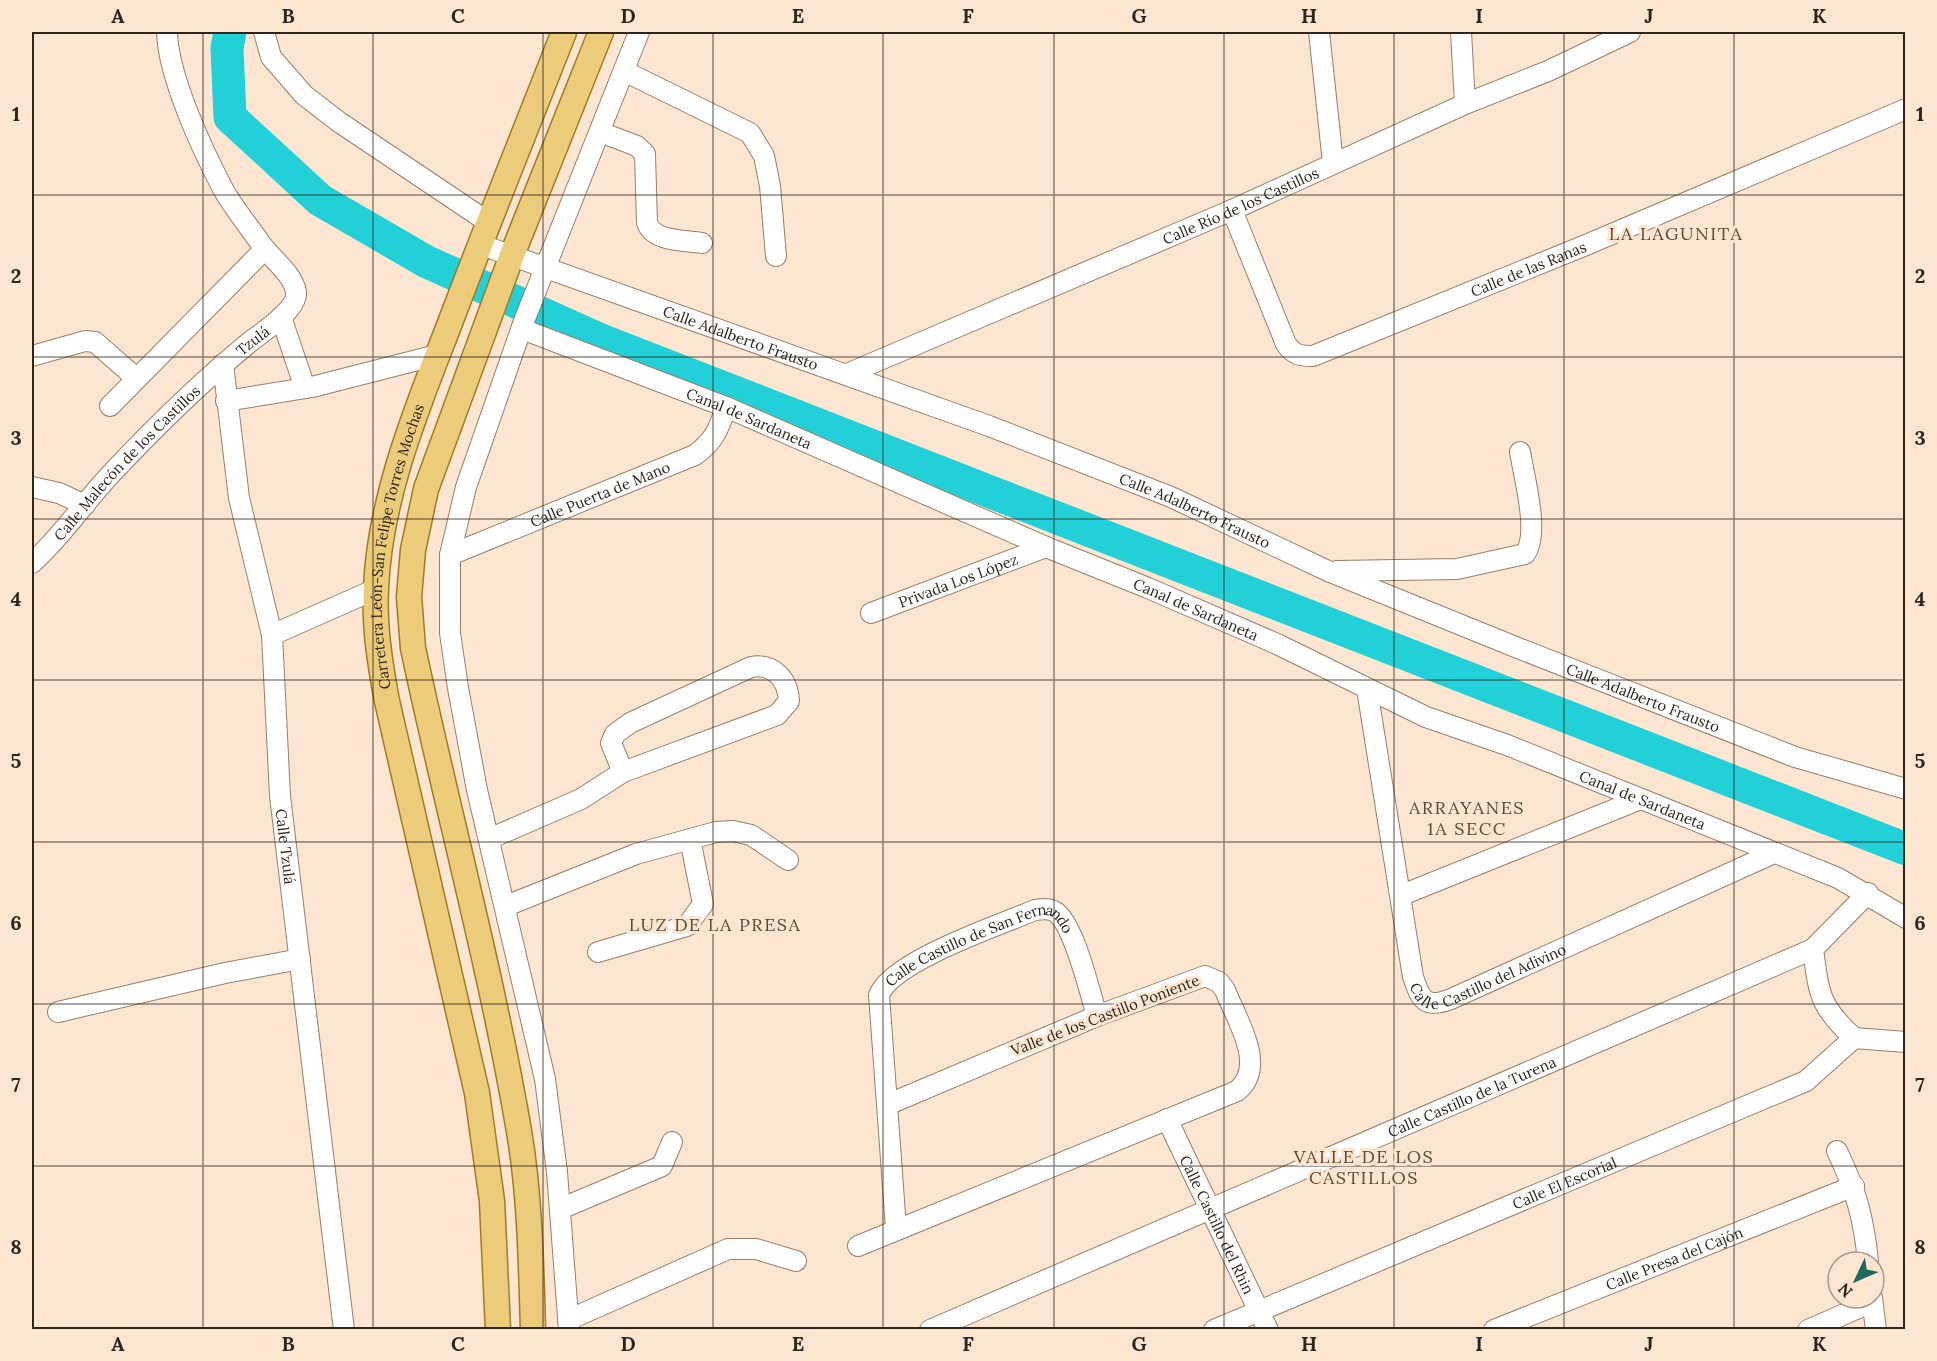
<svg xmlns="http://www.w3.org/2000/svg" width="1937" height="1361" font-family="Lora,serif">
	<rect width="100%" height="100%" fill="#fde6d1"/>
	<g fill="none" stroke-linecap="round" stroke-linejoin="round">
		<path stroke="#22d1d7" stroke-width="33" d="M230,32L227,48L230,117L320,200L427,262L601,340L1906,849"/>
		<g stroke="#987e67" stroke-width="22">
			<g id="minor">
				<path d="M264,32L271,57L304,95L339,122L488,222"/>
				<path d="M1319,32L1333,163"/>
				<path d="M1461,32L1465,104"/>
				<path d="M624,71L750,133L764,156L770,186L776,256"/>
				<path d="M600,132L637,146L645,154L647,223C654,242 684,240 702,243"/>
				<path id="s1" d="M1232,210L1286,344C1294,355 1300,356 1313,356L1586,245L1906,109"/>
				<path id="s2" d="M479,244L989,426L1171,497L1328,571L1518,648L1795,757L1906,789"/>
				<path d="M281,317L305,388"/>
				<path id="s3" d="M522,329L726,407L1046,547L1148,588L1277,644L1426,717L1507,745L1838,878L1906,918"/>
				<path d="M32,356L85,341L95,342L136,378"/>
				<path id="s4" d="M223,364L239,498L272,635L280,796L344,1330"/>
				<path id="s5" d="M847,374L1232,210L1465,104L1548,71L1630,32"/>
				<path d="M226,401L312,387L437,355"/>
				<path d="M110,406L264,250"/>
				<path d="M32,487L59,493L85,505"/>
				<path id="s6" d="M450,555L695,455C714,441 719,429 726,407"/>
				<path id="s7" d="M32,563C61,537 83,504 110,475C154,428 201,382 251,341C263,332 298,309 296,292C293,273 269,257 259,241C247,224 233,207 223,189C202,149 168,76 167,32"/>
				<path d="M1337,571L1457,569L1525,554C1540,534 1524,477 1520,452"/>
				<path id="s8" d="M871,613L1046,547"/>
				<path d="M272,635L376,589"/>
				<path id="s9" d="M1367,689L1413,977C1421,1000 1425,1009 1451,999L1772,854"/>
				<path d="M489,839L581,799L623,772L777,715L789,701C788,679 773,663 751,667L630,723L615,734L611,743L623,772"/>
				<path d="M1402,895L1638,800"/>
				<path d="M506,906L636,854L716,832L733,831L751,835L788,860"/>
				<path d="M598,952L687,926L703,904L690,839"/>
				<path d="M58,1012L225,973L300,959"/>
				<path d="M1854,1038C1819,1006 1819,994 1813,949L1868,893"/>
				<path id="s10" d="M1167,1119L1268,1330"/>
				<path d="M1837,1151C1856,1190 1864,1219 1868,1262"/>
				<path d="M560,1209L662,1166L672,1142"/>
				<path id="s11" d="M896,1228L879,995C892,961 1000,925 1035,910C1042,909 1048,908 1054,911C1074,922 1090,994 1097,1016"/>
				<path d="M858,1246L1237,1091C1268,1066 1236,1019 1225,990L1219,982L1205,976L1097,1016L889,1104"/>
				<path d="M1872,1298L1876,1330"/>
				<path d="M568,1320L728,1249H756L796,1261"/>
				<path d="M569,1330L557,1172L545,1079L477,790L458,688L450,633V555L466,487L524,321L639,32"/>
				<path id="s12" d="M930,1330L1813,949"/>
				<path id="s13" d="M1214,1330L1806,1081L1854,1038L1906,1042"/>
				<path id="s14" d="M1494,1330L1854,1186"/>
				<path d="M1808,1330L1872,1302"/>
			</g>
		</g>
		<g stroke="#a17b20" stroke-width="27">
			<g id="major">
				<path id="s15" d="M498,1330L492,1201L477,1093L387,701C380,664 374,626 376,588C380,496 417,408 450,323C487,225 526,129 564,32"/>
				<path d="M533,1330C531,1263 530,1196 519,1131C491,968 447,809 413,648L409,597L413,550L426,489L512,255L601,32"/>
			</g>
		</g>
		<use href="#minor" stroke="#fff" stroke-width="20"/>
		<use href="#major" stroke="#eccb7b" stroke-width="24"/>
	</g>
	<path fill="none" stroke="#2f251b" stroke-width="1.5" stroke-opacity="0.55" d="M203,32V1330M373,32V1330M543,32V1330M713,32V1330M883,32V1330M1054,32V1330M1224,32V1330M1394,32V1330M1564,32V1330M1734,32V1330M32,195H1906M32,357H1906M32,519H1906M32,680H1906M32,842H1906M32,1004H1906M32,1166H1906"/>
	<g text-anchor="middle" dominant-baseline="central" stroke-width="6" stroke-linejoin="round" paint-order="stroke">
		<g font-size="15" fill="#2f251b" stroke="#fde6d1">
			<text stroke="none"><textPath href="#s5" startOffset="428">Calle Río de los Castillos</textPath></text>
			<text stroke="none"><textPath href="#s1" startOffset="408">Calle de las Ranas</textPath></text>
			<text stroke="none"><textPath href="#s2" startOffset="278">Calle Adalberto Frausto</textPath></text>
			<text stroke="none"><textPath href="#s7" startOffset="314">Tzulá</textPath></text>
			<text stroke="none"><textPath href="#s3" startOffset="244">Canal de Sardaneta</textPath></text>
			<text stroke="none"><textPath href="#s7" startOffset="138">Calle Malecón de los Castillos</textPath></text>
			<text stroke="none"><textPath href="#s6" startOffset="162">Calle Puerta de Mano</textPath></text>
			<text stroke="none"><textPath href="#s2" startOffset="764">Calle Adalberto Frausto</textPath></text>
			<text stroke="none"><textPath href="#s15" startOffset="798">Carretera León-San Felipe Torres Mochas</textPath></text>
			<text stroke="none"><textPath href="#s8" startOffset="93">Privada Los López</textPath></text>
			<text stroke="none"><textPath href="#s3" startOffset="730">Canal de Sardaneta</textPath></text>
			<text stroke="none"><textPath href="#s2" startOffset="1250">Calle Adalberto Frausto</textPath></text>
			<text stroke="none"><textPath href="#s3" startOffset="1216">Canal de Sardaneta</textPath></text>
			<text stroke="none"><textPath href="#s4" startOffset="488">Calle Tzulá</textPath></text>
			<text stroke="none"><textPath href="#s9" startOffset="384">Calle Castillo del Adivino</textPath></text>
			<text stroke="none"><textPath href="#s11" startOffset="354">Calle Castillo de San Fernando</textPath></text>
			<text transform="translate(1105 1015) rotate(-21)">Valle de los Castillo Poniente</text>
			<text stroke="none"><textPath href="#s12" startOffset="590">Calle Castillo de la Turena</textPath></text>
			<text stroke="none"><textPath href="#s13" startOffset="380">Calle El Escorial</textPath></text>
			<text stroke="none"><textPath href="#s10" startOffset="117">Calle Castillo del Rhin</textPath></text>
			<text stroke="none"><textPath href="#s14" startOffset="194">Calle Presa del Cajón</textPath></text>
		</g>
		<g font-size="18" letter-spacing="1.5" fill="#614933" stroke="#fde6d1">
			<text x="1676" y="233">LA LAGUNITA</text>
			<text x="1467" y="807">ARRAYANES<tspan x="1467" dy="21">1A SECC</tspan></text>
			<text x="715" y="924">LUZ DE LA PRESA</text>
			<text x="1364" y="1156">VALLE DE LOS<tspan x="1364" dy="21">CASTILLOS</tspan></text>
		</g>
	</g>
	<rect width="1937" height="1361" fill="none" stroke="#fde6d1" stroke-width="66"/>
	<g transform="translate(1856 1280) rotate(226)"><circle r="28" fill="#fde6d1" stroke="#ab9988" stroke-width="1.5"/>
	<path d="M0-4.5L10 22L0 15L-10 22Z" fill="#216960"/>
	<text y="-9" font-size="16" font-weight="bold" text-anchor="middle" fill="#2f251b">N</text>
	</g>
	<rect x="33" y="33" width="1871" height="1295" fill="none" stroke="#2f251b" stroke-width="2"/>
	<g font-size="20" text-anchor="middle" font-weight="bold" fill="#2f251b">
		<text x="118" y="23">A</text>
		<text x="288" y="23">B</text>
		<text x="458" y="23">C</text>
		<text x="628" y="23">D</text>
		<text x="798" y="23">E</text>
		<text x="968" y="23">F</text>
		<text x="1139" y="23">G</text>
		<text x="1309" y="23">H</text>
		<text x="1479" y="23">I</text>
		<text x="1649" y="23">J</text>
		<text x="1819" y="23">K</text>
		<text x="16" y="121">1</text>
		<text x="1920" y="121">1</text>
		<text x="16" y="283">2</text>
		<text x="1920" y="283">2</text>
		<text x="16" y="445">3</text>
		<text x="1920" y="445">3</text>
		<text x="16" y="606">4</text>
		<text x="1920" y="606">4</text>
		<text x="16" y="768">5</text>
		<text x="1920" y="768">5</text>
		<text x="16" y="930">6</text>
		<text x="1920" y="930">6</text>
		<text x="16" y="1092">7</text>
		<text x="1920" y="1092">7</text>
		<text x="16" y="1254">8</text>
		<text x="1920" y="1254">8</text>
		<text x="118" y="1351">A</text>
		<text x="288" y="1351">B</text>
		<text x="458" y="1351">C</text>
		<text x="628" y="1351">D</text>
		<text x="798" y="1351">E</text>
		<text x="968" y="1351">F</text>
		<text x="1139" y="1351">G</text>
		<text x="1309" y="1351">H</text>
		<text x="1479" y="1351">I</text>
		<text x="1649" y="1351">J</text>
		<text x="1819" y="1351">K</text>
	</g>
</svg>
